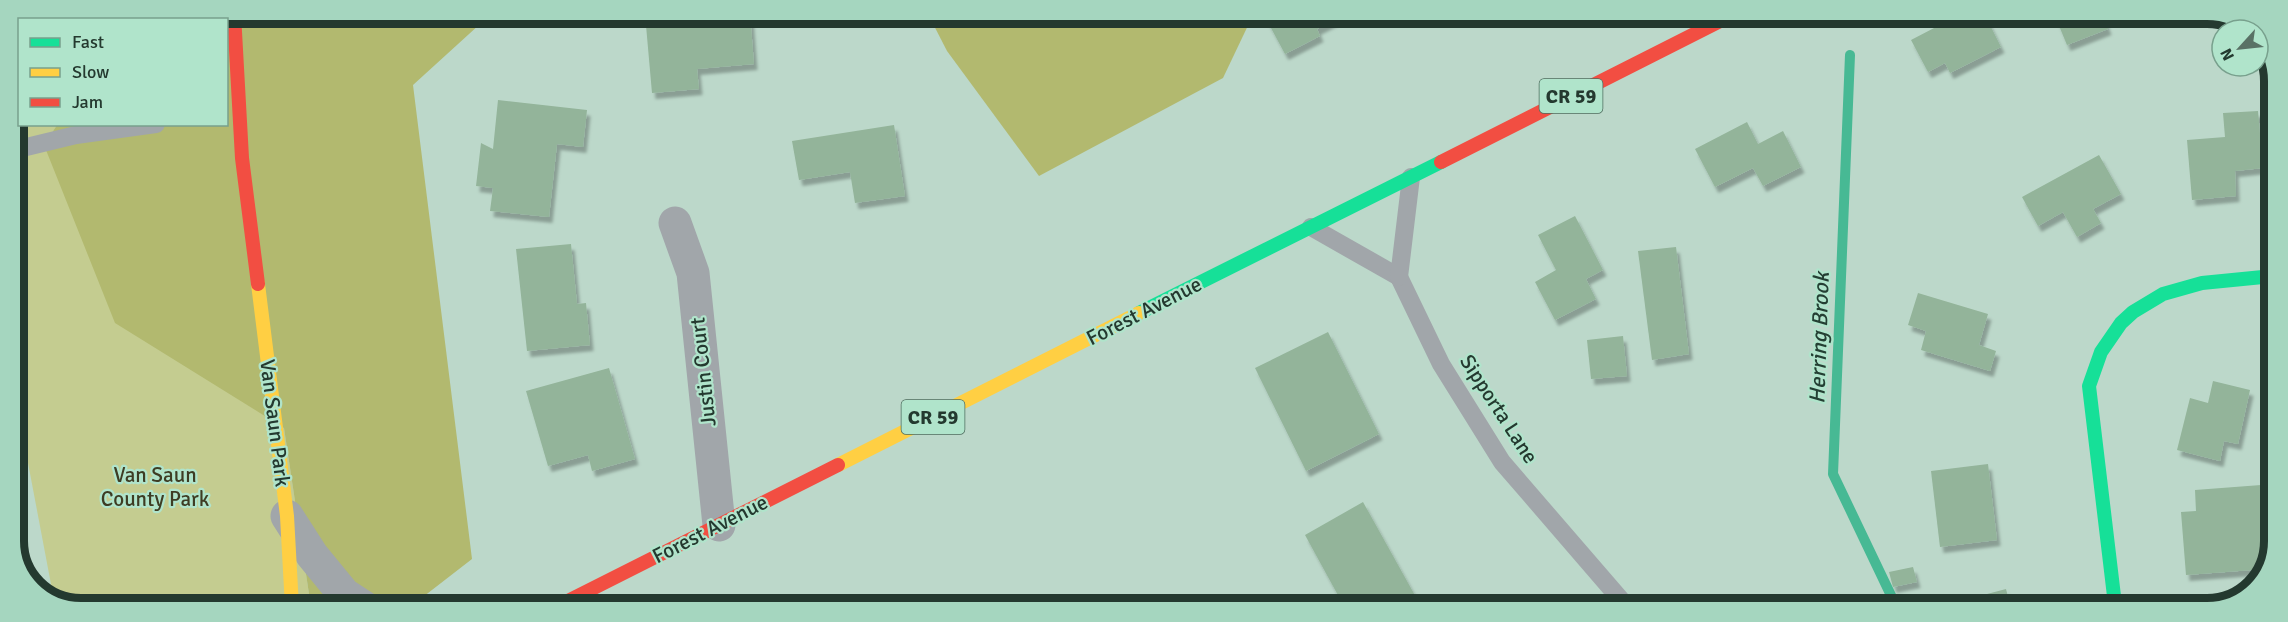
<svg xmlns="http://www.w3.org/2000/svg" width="2288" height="622" font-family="Signika,sans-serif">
	<defs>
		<filter id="shadow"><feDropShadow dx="3.5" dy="6" stdDeviation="1.5" flood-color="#0004"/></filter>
	</defs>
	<rect width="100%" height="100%" fill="#bcd8ca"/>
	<path fill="#c4cc90" d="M19,67L20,124L57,125L44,145L284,428L311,607L64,606L54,600L14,389V81Z"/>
	<g fill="#b2b96f">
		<path d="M132,14H491L413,85L472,559L410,607H311L284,428L115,323L44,145L57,125L226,124V20L128,19Z"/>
		<path d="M928,14L1253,15L1223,78L1039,176L947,51Z"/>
	</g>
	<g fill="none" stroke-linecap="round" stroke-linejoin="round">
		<path stroke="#47b994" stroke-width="10" d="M1850,55L1833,474L1897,608"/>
	</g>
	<g fill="#93b49a" filter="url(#shadow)">
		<path d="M645,14H750L754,64L697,69L699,89L652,93Z"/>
		<path d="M1264,15H1345L1317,29L1320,36L1285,54Z"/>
		<path d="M1959,15H1985L2001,47L1950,73L1945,63L1928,72L1911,40Z"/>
		<path d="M2055,16H2103L2108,29L2067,45Z"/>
		<path d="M498,100L587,110L583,147L557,144L549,217L490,211L493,188L476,186L481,143L493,149Z"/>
		<path d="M2258,111L2263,168L2235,171L2236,196L2192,200L2187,140L2225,137L2223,113Z"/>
		<path d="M1747,122L1758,144L1783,131L1801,167L1763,186L1753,168L1715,187L1695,149Z"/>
		<path d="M894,125L905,196L855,203L850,172L799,180L792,141Z"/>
		<path d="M2099,155L2121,194L2093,209L2101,223L2077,237L2063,212L2038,226L2022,197Z"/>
		<path d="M1575,216L1603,270L1586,279L1596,299L1555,320L1535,282L1556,270L1538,235Z"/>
		<path d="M571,244L577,304L586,303L590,345L527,351L516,249Z"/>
		<path d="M1676,247L1689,354L1652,360L1638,251Z"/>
		<path d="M1918,293L1988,314L1979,345L1996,351L1990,371L1921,350L1926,331L1908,325Z"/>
		<path d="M1328,332L1379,434L1306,471L1255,368Z"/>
		<path d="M1623,336L1627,376L1591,379L1587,340Z"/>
		<path d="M609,368L635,459L592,471L588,455L548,466L526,391Z"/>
		<path d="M2213,381L2250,390L2238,444L2224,441L2220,461L2177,450L2190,398L2208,403Z"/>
		<path d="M1988,464L1997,540L1940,547L1931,471Z"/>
		<path d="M2261,485L2267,566L2265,569L2186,575L2181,512L2196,511L2195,490Z"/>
		<path d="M1363,502L1422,608H1345L1305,535Z"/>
		<path d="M1913,567L1917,582L1893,587L1889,572Z"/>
		<path d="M2006,589L2011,608H1950L1949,604Z"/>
	</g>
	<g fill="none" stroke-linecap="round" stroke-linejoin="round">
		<g stroke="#a1a6aa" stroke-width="18">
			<path d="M14,150L76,135L156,124"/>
			<path d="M1311,227L1399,277"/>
			<path d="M1399,277L1441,364L1502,462L1628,608"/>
			<path d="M1399,277L1411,177"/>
		</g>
		<g stroke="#a1a6aa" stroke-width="33">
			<path d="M675,223L693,273L719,525"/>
			<path d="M287,516L312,555L344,594L364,607"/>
		</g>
		<g stroke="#16e098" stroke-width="14">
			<path d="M1139,313L1441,162"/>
			<path d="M2119,608L2114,596L2089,386L2101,352L2121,323L2133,312L2163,294L2202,283L2273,276"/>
		</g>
		<g stroke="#ffcf43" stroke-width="14">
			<path d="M258,284L287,516L292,607"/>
			<path d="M838,465L1139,313"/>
		</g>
		<g stroke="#f24e42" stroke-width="14">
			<path d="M234,14L242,158L258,284"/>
			<path d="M1441,162L1732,15"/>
			<path d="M556,607L838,465"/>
		</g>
	</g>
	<g text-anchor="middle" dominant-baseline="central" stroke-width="4.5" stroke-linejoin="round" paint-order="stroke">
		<g fill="#b0e4cb" stroke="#4e6c5e" stroke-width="1.5">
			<rect x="1539.5" y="79" width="63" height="34" rx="4.5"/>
			<rect x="901.5" y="400" width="63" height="34" rx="4.5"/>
		</g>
		<g font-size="20" font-weight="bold" fill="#24392f">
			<text x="1571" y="96">CR 59</text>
			<text x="933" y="417">CR 59</text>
		</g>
		<g font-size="21" fill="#24392f" stroke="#b0e4cb">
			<text transform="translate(1144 311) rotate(-27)">Forest Avenue</text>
			<text transform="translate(703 372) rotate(-96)">Justin Court</text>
			<text transform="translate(1499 409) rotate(57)">Sipporta Lane</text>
			<text transform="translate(275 423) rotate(83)">Van Saun Park</text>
			<text transform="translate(710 529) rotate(-27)">Forest Avenue</text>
		</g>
		<g font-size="21" fill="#3e3c23" stroke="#b0e4cb">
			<text x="155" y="475">Van Saun<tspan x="155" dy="24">County Park</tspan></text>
		</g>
		<g font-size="22" font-style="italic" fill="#243f33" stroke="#b0e4cb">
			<text transform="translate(1819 338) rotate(-88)">Herring Brook</text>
		</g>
	</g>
	<path d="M0 0H2288V622H0ZM81 24H2207A57 57 0 0 1 2264 81V541A57 57 0 0 1 2207 598H81A57 57 0 0 1 24 541V81A57 57 0 0 1 81 24Z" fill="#a5d6bf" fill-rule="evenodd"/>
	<path fill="none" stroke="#24392f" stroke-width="8" d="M81 24H2207A57 57 0 0 1 2264 81V541A57 57 0 0 1 2207 598H81A57 57 0 0 1 24 541V81A57 57 0 0 1 81 24Z"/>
	<rect x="18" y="18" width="210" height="108" fill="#b0e4cb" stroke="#78a08d" stroke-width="1.5"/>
	<rect x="30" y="38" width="30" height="9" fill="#16e098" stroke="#78a08d" stroke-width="1.5"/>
	<text x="72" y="48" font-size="18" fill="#24392f">Fast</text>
	<rect x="30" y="68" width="30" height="9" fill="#ffcf43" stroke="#78a08d" stroke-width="1.5"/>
	<text x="72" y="78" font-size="18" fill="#24392f">Slow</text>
	<rect x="30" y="98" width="30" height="9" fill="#f24e42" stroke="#78a08d" stroke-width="1.5"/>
	<text x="72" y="108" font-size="18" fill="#24392f">Jam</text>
	<g transform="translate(2240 48) rotate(243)"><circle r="28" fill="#b0e4cb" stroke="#78a08d" stroke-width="1.5"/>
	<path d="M0-4.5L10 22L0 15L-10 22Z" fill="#597165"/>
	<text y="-9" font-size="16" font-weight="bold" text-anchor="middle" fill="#24392f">N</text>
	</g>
</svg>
